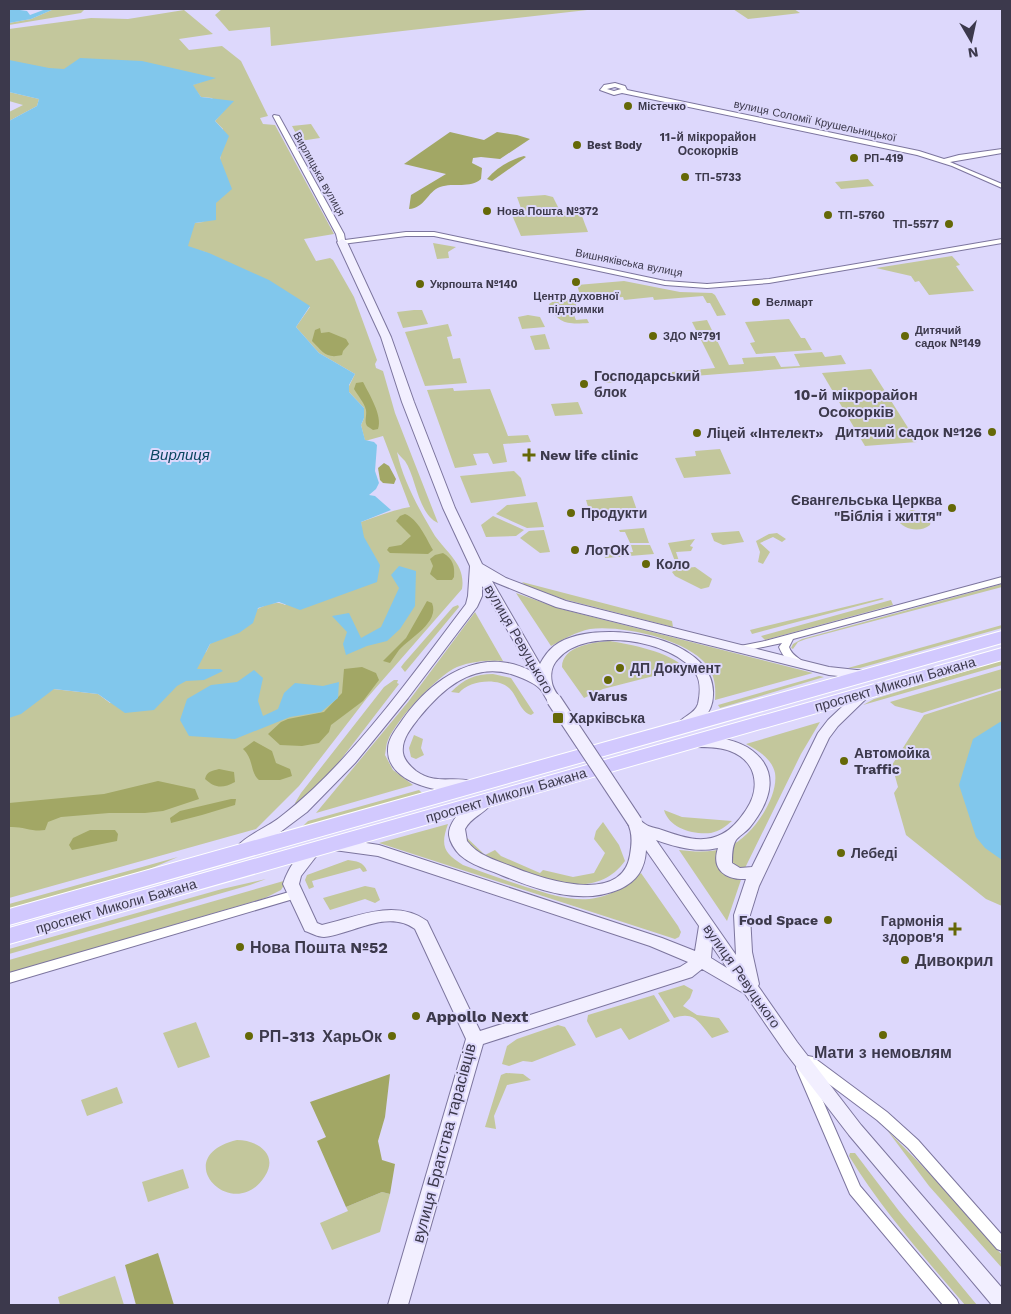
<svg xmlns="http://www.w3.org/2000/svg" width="1011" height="1314" font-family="'Work Sans',sans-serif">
	<rect width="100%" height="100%" fill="#ddd8fc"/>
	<g fill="#c3c79c">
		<path d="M54,9H85L81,13L9,25V23L31,19Z"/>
		<path d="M222,9H596L271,46L270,27L229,31L215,15Z"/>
		<path d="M733,9H794L800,13L748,19Z"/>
		<path d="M184,10L213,34L179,39L189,50L222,46L241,61L268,116L260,118L263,124L275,125L334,234L304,239L316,261L330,258L333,260L354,297L377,360L375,364L376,368L383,371L395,413L438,523C418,514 416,477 405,461C402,458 399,455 397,452C403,481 420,511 435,536C447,553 466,565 462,589L367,698L299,786L256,829L9,898V718L53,689L98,694L110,703L206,652L210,644C227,632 265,594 285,605L363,544L361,522C378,516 393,510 410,507L383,436L365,441L361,425L364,418V408L349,392V386L355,374L319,353L296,327L310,307L205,252L187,247V231L195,223L203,222L216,203L223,129L215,121L223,112L212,98L201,97L192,85L201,82L66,71L9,69V29L91,18L128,19Z"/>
		<path d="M9,92L39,99L37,106L9,121V112L23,105L9,101Z"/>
		<path d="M311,124L320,138L300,141L292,126Z"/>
		<path d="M868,179L874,186L841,189L835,182Z"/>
		<path d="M545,195L553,197L559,209L522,211L517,197Z"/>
		<path d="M580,211L588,232L521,236L512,215Z"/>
		<path d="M433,243L456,247L448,252L449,258L437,259Z"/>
		<path d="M952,256L960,265L956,266L974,291L929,295L919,281L915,282L911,276L876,268Z"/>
		<path d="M624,281L680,292L712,293L715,295L726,315L717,316L710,303H707L703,296L654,300L653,297L624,300L623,297L574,301L577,307L571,308L576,320L587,319L589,323C568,324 558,325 549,304L559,298L575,297L580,295L577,285Z"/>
		<path d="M414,310H422L428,324L403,328L397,312Z"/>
		<path d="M528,315L540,317L545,327L522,329L518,317Z"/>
		<path d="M789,319L801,338H805L812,350L756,354L750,343L755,342L745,322Z"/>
		<path d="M707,320L729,365L744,364L742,358L775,356L781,367L800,366L794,354L822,352L825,357L841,355L846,364L605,383L603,376L608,378L715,368L692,322Z"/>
		<path d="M448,324L452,336L447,337L453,359L460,358L467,383L425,386L405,332Z"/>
		<path d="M545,334L550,349L535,350L530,336Z"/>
		<path d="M871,369L917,442L865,446L822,373Z"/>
		<path d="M453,388L454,391L490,389L508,436L528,435L531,442L503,444L507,462L493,464L488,453L473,454L477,465L455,468L427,390Z"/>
		<path d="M578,402L583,414L555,416L551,404Z"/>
		<path d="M720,449L731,474L684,478L675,458L696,456L695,451Z"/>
		<path d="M514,471L521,478L526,496L471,503L460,476Z"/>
		<path d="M632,496L639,516L592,520L586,500Z"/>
		<path d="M537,502L544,527L527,528L496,514L507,505Z"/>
		<path d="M912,510L924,513L931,519L930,525C920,533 903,530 897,519L899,514Z"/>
		<path d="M493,516L524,530L516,536L486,537L481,525Z"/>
		<path d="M644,528L649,543H630L625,532H620L619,530Z"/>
		<path d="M544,530L550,552L540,553L520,538L529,531Z"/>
		<path d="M739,531L744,542L723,545L714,541L711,533Z"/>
		<path d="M777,533L786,539L782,542L773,537L760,543L770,552L763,564L758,562L760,552L756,541L769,534Z"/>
		<path d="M695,539L690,546L693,547L691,551L676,552L680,564H676L668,543Z"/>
		<path d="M631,545H650L654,554L605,558L604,554L633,552Z"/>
		<path d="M695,567L712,579L709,587L701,589L675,576L672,572L677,569Z"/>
		<path d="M522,582L672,621L673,627L563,599L525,585Z"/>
		<path d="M1002,584V587L806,639L798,642L793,649L791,648L793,644L802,639Z"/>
		<path d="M516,593L561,609L813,673L715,700C716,687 715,675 706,664C685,639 622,625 590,629C576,632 564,639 551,646Z"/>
		<path d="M882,598L884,599L752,634L750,630Z"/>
		<path d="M891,600L893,605L765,640L761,636Z"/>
		<path d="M458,605L459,607L405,672L401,667L404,663L453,607Z"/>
		<path d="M475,612L503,661C488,660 472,661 457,667C437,676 397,719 388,740C386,744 386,750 385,755L393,770L413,785L316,813L408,702Z"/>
		<path d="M1002,625V628L860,668H848Z"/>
		<path d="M610,641C632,645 668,651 685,668L603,689L584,698L562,667C562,646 594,642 610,641Z"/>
		<path d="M1002,660V665L863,705L874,699Z"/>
		<path d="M1002,669V688L922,713L895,706L890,702Z"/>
		<path d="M493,674L511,678L534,713L531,715C520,712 517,695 509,688C497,677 468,681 459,693L451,692C464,679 475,674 493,674Z"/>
		<path d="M819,676L824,677L720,708L718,705Z"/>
		<path d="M394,680H398L397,683L399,684L339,762L323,781L296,805L295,803L301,793L384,687Z"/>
		<path d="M1002,690V906L986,899L906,835L894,793L898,787L892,765L924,715Z"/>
		<path d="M820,722L801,754L745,868L727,921L679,850C695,852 713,853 728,847C751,838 779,798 775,773C772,759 758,750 746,744Z"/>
		<path d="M414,735L423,739L421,748L424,755L416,759L411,757L409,748Z"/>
		<path d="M419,790L422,793L302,827L308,821Z"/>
		<path d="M664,810L682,817L732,821C726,826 720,831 711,833C693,835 669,828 664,810Z"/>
		<path d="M603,822L619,845L625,861C589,911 516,868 471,851L464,835L485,855L495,850L501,856L540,873L543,870L573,877L594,873L605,853L594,839L596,831Z"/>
		<path d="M448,824C440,846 444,853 463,865C484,873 505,880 526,887C573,902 601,909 641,873L678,926L681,932L679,937L675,939L379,843Z"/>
		<path d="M178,857L140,873L9,910V904Z"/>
		<path d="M348,860C356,861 364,862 367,871L363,872L360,868L312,881L314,887L309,889L305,880L307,875Z"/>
		<path d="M266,879L250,885L9,954V949L222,889Z"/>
		<path d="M287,880L281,890L265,898L9,973V960Z"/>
		<path d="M365,886L375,888L380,900L375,903L365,899L330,910L323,898Z"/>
		<path d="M684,985L693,990L690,998L683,1006L697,1015L719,1018L729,1032L712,1038C700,1024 695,1010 674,1018L658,993Z"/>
		<path d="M654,995L670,1021L629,1040L621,1028L596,1038L587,1021L588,1015Z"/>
		<path d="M196,1022L210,1057L178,1068L163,1033Z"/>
		<path d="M558,1025L565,1027L576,1045L532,1062L523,1061L509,1066L502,1064L507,1046L517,1039Z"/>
		<path d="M506,1073L523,1074L531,1080L507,1085L494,1116L496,1129L485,1127L501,1075Z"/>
		<path d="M117,1087L123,1103L87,1116L81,1100Z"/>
		<path d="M887,1130L932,1176L1002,1255V1268L929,1186Z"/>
		<path d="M237,1140C257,1140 279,1154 265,1176C234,1226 166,1157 237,1140Z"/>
		<path d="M850,1153H855L899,1211L977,1305H965C924,1257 882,1210 849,1156Z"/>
		<path d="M183,1169L189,1188L148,1202L142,1182Z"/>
		<path d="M382,1192L390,1194L380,1232L332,1250L320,1223L348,1211L346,1207Z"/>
		<path d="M115,1276L124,1305H60L58,1297Z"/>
	</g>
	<g fill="#a2a765">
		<path d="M450,132L484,140L497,132L517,135L530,139L500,159L481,157L473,158L472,163L482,168L481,179C470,189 454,182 440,187C427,192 425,208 409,209L411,195L446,174L404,164Z"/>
		<path d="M524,156L526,157L492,181L487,179C497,167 510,160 524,156Z"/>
		<path d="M320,328L321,333L329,332L346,339L349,344L343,351L342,355C326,359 323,352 312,341L315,330Z"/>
		<path d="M363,382C369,394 383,416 378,429L373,430L367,426C364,421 367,416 366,410C364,402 358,396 354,389L356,383Z"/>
		<path d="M384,463L389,466L396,479L394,484L383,483L380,480L378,468Z"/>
		<path d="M405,514C418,519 426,538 433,550L428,554L390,553L387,550L389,547L401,545L411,536L396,521L400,516Z"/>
		<path d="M443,553C453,559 455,566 454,577L452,580H437L430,574L433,566L430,559L435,555Z"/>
		<path d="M427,601L432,603C440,622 410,638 399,650C396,654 393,659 390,663L383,661L406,638Z"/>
		<path d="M362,667L376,673L379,680L363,701L331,725L329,732L319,743L302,746L280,745L268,734L281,722L288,719L324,712L342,693L344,669Z"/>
		<path d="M254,741L272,751L276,763L290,769L292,776L280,780H259C250,773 254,759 243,749Z"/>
		<path d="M219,769L234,772L235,782C222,789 215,788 205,779C207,771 212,771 219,769Z"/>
		<path d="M158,781L195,789L199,799L163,811L145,813H109L61,817L48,822L45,830C32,832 22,826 9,827V803L104,794Z"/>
		<path d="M231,799H236L235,805L202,815L171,823L170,818L180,811Z"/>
		<path d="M90,830H115L118,834L117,841L72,850L69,845L73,838Z"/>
		<path d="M390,1074L385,1117L378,1141L382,1160L395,1164L390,1194L382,1192L346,1207L317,1141L326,1137L310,1102Z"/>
		<path d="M158,1253L174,1305H136L125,1265Z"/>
	</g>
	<g fill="#81c7ec">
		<path d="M10,9H22L20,10L27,11L30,15L46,9H54L31,19L9,23Z"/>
		<path d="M80,58L142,61L216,78L193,85L201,97L234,101L215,121L229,136L220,158L232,189L216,203V220L195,223L188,246L209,253L269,280L310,306L296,327L319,353L355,374L349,385V392L364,408V418L361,425L365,440L374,442L377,445L375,471L379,483L376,489L369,495L375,496L391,510L361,522L364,537L380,565L377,582L300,610L279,602L258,608L253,623L239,633L210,644L197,669H220L223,671L204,680L186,681L177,686L154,710L125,713L98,694L54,689L21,714L9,718V121L37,106L39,99L9,92V60L49,68L64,69Z"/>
		<path d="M399,566L416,571L415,606L400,629L387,641L367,646L346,655L343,644L347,632L332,616L349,613L361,638L381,627L399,588L391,575Z"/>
		<path d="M254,670L263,678L258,701L263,716L278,709L284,693L295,683L323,686L339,682L338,698L321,712L290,717L235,739L189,736L180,720L187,699L211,685L237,682Z"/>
		<path d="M1000,722H1002V860L985,848L976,837L959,785L973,739Z"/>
	</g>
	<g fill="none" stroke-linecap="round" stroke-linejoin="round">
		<g stroke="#7c759e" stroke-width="2">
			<g id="street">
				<path d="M615,83L625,86L627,90L919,151L944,159L959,155L1002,149V153L950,162L1002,184V188L952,166L917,155L622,93L614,95L600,90L604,85ZM615,87L621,89L614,91L607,89Z"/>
				<path d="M274,115L279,116L344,234L345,240L406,232H434L665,281L707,284L769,279L1002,239V243L769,283L707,288L665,285L434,236H406L342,244L338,242L336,234L273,116Z"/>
				<path d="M1002,577V583L793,639L789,647C792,656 799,657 804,663L803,665C791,667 783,657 779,647L782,643L739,652L734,649L735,647L765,641Z"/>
				<path d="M296,890L300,891L302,894L300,897L9,983V973Z"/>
				<path d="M808,1056L813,1057L887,1112L918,1140L1002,1235V1251L997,1249L908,1148L877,1120L809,1069L860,1186L957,1300L959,1305H943L850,1194L796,1068L797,1064L803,1063L802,1061L803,1057Z"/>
			</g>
		</g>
		<g stroke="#7c759e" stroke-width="2">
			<g id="secondary">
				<path d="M342,239L347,242L391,337L414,402L455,508L482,564L506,578L566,601L829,667L866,671L871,672L873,675L871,678L866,679L829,675L556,607L492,581L540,664C543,658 549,650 554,646C592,616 717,635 713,695C713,704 709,713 703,719C696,725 688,731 679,728L677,725C682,716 694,715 698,704C700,695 701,682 696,674C674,639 585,626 558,659C552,665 550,674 552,683C553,689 558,695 561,700L559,703H549C546,699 544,694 541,690C536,683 520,677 511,674C472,662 441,690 418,719C411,728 401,740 403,753C404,760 410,766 416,771C436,785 451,776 471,781L473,785L471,789C446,796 386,784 388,749C388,738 397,728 403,719C432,678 481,645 531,671L482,586V596L477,607L408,698L355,763L307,812L271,839L252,850L246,852L240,850L238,846C244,837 269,826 279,818C291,809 302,799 313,789C371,734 418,667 466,604L468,596L470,566L443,508L402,402L381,337L337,242Z"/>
				<path d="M866,687L871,689L873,692L838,726L829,738L759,886L750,915L752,952L759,984L758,986L797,1042L861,1125L1002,1288V1305H992L849,1135L785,1052L745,994L702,969L692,977L483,1044L408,1305H388L466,1039L415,929C387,909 353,934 324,937C318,937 311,933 305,931L283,884C287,871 303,841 319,846L321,850L301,876L299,884L317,923L322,925C357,917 395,898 427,921L480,1031L680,967L688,962L650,946L378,856L334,850L328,848L326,844L328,840L334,838L379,845L662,938L695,951L699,926L646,850C645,869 637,881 620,889C581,906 538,890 501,875C487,869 471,865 460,855C455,850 450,842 449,835C448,819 473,796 488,800L491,804C484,814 471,817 465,829L467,841C478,856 496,860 513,867C542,879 622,906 630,855C632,844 633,832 627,822L630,818C639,815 638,820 645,824C649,827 655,828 659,829C679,836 702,845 722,834C732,829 740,819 746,810C761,788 757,761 730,751C720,747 707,747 696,747L691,745L689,742L691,739C707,734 733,739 747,747C782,769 771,801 750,827C746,832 739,836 736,840C732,846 732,856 732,863L740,868L752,867L818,733L828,720L861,689ZM656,840C676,847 696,853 718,848C711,869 725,880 746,879L734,915L736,955ZM712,946L727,968L711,958Z"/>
			</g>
		</g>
		<g stroke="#fff" stroke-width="2">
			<g id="highway">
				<path d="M1002,631V643L9,925V909Z"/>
				<path d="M1002,648V660L9,944V928Z"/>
			</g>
		</g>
		<use href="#street" fill="#fff" fill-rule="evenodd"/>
		<use href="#secondary" fill="#f2efff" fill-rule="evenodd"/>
		<use href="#highway" fill="#d2c9fe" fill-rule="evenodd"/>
		<g stroke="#7c759e" stroke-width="16" stroke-linecap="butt">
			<path id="secondary-bridge" d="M554,700L635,822"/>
		</g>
		<use href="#secondary-bridge" stroke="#f2efff" stroke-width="14"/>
	</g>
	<g fill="#656807" stroke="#ddd8fc" stroke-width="2">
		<circle cx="628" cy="106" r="5"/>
		<circle cx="577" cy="145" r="5"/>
		<circle cx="854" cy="158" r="5"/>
		<circle cx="685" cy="177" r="5"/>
		<circle cx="487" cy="211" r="5"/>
		<circle cx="828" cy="215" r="5"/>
		<circle cx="949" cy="224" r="5"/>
		<circle cx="576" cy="282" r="5"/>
		<circle cx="420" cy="284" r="5"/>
		<circle cx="756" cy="302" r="5"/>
		<circle cx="653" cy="336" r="5"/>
		<circle cx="905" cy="336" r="5"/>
		<circle cx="584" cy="384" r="5"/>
		<circle cx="992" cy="432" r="5"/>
		<circle cx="697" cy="433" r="5"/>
		<path d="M526.5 447.5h5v5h5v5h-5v5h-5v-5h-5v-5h5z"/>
		<circle cx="952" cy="508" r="5"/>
		<circle cx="571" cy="513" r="5"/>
		<circle cx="575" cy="550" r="5"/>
		<circle cx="646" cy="564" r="5"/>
		<circle cx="620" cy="668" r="5"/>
		<circle cx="608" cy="680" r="5"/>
		<rect x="552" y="712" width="12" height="12" rx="2.5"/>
		<circle cx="844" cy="761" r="5"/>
		<circle cx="841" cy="853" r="5"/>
		<circle cx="828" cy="920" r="5"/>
		<path d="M952.5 921.5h5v5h5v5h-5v5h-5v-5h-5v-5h5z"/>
		<circle cx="240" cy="947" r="5"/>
		<circle cx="905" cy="960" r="5"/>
		<circle cx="416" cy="1016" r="5"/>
		<circle cx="883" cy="1035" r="5"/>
		<circle cx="249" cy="1036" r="5"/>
		<circle cx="392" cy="1036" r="5"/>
	</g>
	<g text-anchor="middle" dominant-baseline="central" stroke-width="4" stroke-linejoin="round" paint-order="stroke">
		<g font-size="11" font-weight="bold" fill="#3c394c" stroke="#ddd8fc" text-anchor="start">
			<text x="638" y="106">Містечко</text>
			<text x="587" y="145">Best Body</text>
			<text x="864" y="158">РП-419</text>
			<text x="695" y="177">ТП-5733</text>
			<text x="497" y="211">Нова Пошта №372</text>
			<text x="838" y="215">ТП-5760</text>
			<text x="939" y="224" text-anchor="end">ТП-5577</text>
			<text x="430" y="284">Укрпошта №140</text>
			<text x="576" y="296" text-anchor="middle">Центр духовної<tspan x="576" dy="13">підтримки</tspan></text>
			<text x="766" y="302">Велмарт</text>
			<text x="915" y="330">Дитячий<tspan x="915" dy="13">садок №149</tspan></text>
			<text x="663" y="336">ЗДО №791</text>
		</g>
		<g font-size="11" fill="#3c394c" stroke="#ddd8fc">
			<text transform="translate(815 121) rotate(12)">вулиця Соломії Крушельницької</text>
			<text transform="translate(319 174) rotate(61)">Вирлицька вулиця</text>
			<text transform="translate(629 263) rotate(11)">Вишняківська вулиця</text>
		</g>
		<g font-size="12" font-weight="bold" fill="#3c394c" stroke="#ddd8fc">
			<text x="708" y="137">11-й мікрорайон<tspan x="708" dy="14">Осокорків</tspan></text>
		</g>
		<g font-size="14" font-weight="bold" fill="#3c394c" stroke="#ddd8fc" text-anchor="start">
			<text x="594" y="376">Господарський<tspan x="594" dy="16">блок</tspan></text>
			<text x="982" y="432" text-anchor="end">Дитячий садок №126</text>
			<text x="707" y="433">Ліцей «Інтелект»</text>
			<text x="540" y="455">New life clinic</text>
			<text x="942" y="500" text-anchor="end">Євангельська Церква<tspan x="942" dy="16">"Біблія і життя"</tspan></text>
			<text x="581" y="513">Продукти</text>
			<text x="585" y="550">ЛотОК</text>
			<text x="656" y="564">Коло</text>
			<text x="630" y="668">ДП Документ</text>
			<text x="608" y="696" text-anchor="middle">Varus</text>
			<text x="569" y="718">Харківська</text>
			<text x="854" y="753">Автомойка<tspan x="854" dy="16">Traffic</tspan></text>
			<text x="851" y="853">Лебеді</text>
			<text x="818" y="920" text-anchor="end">Food Space</text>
			<text x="944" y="921" text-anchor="end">Гармонія<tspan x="944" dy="16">здоров'я</tspan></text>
		</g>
		<g font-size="14" fill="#3c394c" stroke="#ddd8fc">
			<text transform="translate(519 639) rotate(60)">вулиця Ревуцького</text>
			<text transform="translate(895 684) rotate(-16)">проспект Миколи Бажана</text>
			<text transform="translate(506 795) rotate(-16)">проспект Миколи Бажана</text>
			<text transform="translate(116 906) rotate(-16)">проспект Миколи Бажана</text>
			<text transform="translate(742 976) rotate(55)">вулиця Ревуцького</text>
		</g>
		<g font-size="15" font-weight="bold" fill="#3c394c" stroke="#ddd8fc">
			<text x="856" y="395">10-й мікрорайон<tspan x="856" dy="17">Осокорків</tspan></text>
		</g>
		<g font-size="15" font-style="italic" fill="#0a465f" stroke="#ddd8fc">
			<text x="180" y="455">Вирлиця</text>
		</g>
		<g font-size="16" font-weight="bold" fill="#3c394c" stroke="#ddd8fc" text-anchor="start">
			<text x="250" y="947">Нова Пошта №52</text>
			<text x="915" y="960">Дивокрил</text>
			<text x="426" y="1016">Appollo Next</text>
			<text x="259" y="1036">РП-313</text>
			<text x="382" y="1036" text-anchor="end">ХарьОк</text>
			<text x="883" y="1052" text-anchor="middle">Мати з немовлям</text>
		</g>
		<g font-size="16" fill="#3c394c" stroke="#ddd8fc">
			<text transform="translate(444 1143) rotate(-75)">вулиця Братства тарасівців</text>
		</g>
	</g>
	<rect width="1011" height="1314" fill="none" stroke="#3c394c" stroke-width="20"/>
	<g transform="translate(971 40) rotate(171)" stroke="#ddd8fc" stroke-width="4" paint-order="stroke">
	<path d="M0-4L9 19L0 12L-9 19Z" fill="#3c394c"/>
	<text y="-8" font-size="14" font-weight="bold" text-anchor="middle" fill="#3c394c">N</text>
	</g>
</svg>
